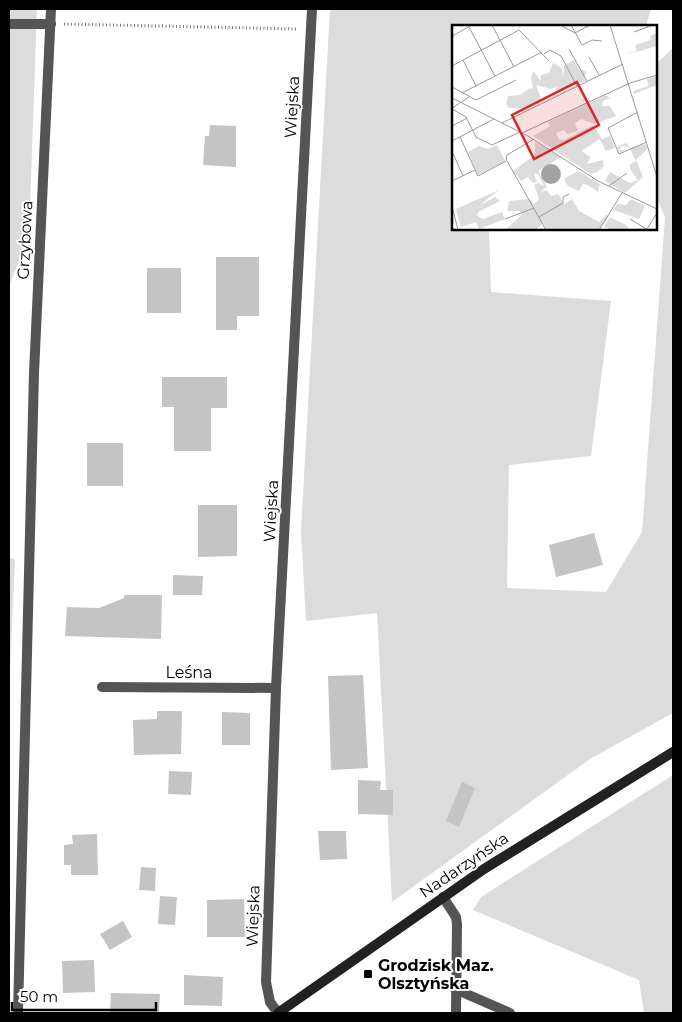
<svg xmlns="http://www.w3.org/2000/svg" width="682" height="1022" font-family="Montserrat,sans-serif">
	<rect width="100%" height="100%" fill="#fff"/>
	<g fill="#dcdcdc">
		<path d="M9,9H37L29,236L9,286Z"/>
		<path d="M330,9H651L646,26H453V229H489L491,292L611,301L591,456L509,465L507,588L606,592L642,532L665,217L656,196V64L673,48V713L590,759L392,902L377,613L306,621L301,531Z"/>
		<path d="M9,557L15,560L9,692Z"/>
		<path d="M673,775V1013H644L639,980L473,910L481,897Z"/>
	</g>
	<g fill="#c4c4c4">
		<path d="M210,125L236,126V167L203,165L205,136H209Z"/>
		<path d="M216,257H259V316H237V330H216Z"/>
		<rect x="147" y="268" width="34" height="45"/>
		<path d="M162,377H227V408H211V451H174V407H162Z"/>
		<rect x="87" y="443" width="36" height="43"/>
		<path d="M198,505H237V556L198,557Z"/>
		<path d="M594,533L603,565L556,577L549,545Z"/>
		<path d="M173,575L203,576L202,595H173Z"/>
		<path d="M124,595H162L161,639L65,636L67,607L99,608L124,598Z"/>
		<path d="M363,675L368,768L331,770L328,676Z"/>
		<path d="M157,711H182L181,754L134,755L133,720L157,719Z"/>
		<path d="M222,712L250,713V745H222Z"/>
		<path d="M169,771L192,772L191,795L168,794Z"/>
		<path d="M358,780L381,781L380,790H393V815L358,814Z"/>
		<path d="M462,782L475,788L459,827L446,821Z"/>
		<path d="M318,831H346L347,859L320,860Z"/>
		<path d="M97,834L98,875H71V865H64V845L73,844L72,835Z"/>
		<path d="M141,867L156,868L155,891L139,890Z"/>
		<path d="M160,896L177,897L175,925L158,924Z"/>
		<path d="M244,899L245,937H207V900Z"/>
		<path d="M123,921L132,937L110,950L100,934Z"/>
		<path d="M94,960L95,992L63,993L62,961Z"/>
		<path d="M184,975L223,977L222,1006L184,1005Z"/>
		<path d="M111,993L160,994L159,1013H110Z"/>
	</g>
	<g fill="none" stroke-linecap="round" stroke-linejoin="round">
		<path stroke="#777" stroke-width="3" stroke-dasharray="1 2.5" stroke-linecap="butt" d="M64,24L297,29"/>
		<path stroke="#555" stroke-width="10" d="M455,989L510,1013"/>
		<g stroke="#555" stroke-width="10">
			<path d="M9,24H51"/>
			<path d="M102,687L276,688"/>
			<path d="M443,897L456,917L457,924L456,1013"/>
			<path d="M18,1013L34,373L51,9"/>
			<path d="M278,1013L270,1002L266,982L276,688L312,9"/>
		</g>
		<path stroke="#222" stroke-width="10" d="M278,1013L484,869L673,752"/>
	</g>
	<rect fill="#000" stroke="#fff" stroke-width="2" x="363" y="969" width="10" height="10" rx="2.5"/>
	<g text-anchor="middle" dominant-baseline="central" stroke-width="4" stroke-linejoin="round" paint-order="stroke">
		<g font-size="16" fill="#000" stroke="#fff">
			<text transform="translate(292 107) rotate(-87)">Wiejska</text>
			<text transform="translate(25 240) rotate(-87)">Grzybowa</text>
			<text transform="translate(271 511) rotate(-87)">Wiejska</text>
			<text x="189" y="672">Leśna</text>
			<text transform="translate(464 865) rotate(-34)">Nadarzyńska</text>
			<text transform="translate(253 916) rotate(-88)">Wiejska</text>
		</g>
		<g font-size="16" font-weight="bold" fill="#000" stroke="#fff" text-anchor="start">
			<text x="378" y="965">Grodzisk Maz.<tspan x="378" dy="18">Olsztyńska</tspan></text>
		</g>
	</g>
	<g transform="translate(452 25)">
		<rect width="205" height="205" fill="#fff"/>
		<path d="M205,8V21L184,27L169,29L185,26L183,20L199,15L198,11ZM122,35L127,44L135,47L132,51L134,56L104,67V62L99,64L84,60L90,76L74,83H57L54,79L56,71L68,70L78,63L81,64L79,52L82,46L88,56L89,50L97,48L101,38L110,43L111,53L112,41ZM205,51V60L182,69L181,66L196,61L195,54ZM154,70L158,73L151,76L150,81H158L164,91L143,99L129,94L123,98L126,106L115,109L112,105L104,108L107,115H112L141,100L150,114L158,111L163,123L154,126L148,114L129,126L139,132L135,139L151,135L152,141L145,147L139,149L81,111L98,101L96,97ZM83,117L109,132L86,146L95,162L88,167L95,165L99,171L106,169L112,179L120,174L127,186L147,197L154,190L157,191L147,205H95L91,198L84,205H53L70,190L68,186H55L57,176L78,174L82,179L87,174L82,160L86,158L92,161L86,149H82L85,157L81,158L76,152L69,156L61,146L83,130ZM174,118L179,123L194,119L195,124L184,135L191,152L173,168L153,156L158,147L178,158L186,155L178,144V139L184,136L177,122L170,121L167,125H173L168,128L165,122ZM45,120L53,136L26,150L16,127L27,121L36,124ZM126,146L148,159L146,167L136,160L131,159L127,166L116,161L112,154ZM47,165L27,181L43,172L48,176L26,187L25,191L31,194L50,187L53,194L27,204L24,197L9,202L4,184ZM179,174L193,181L187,194L162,185L159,188L165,179L174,180ZM158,192L174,200L178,205H159L152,201Z" fill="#dcdcdc"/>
		<path d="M89 149a10 10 0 1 1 20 0a10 10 0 1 1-20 0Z" fill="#a3a3a3"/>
		<path fill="none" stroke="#999" stroke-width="1" d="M40,0L62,42M108,0L123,8L138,0M119,0L130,20L140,15L150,16M158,0L205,152M17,2L43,51M182,7L201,0M0,11L20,0M117,24L135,56M92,29L98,25L109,31L125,61M137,32L147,50M11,35L24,61M0,41L67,5L97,36M0,62L24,75L64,55M10,68L90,27M0,73L76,111L146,156L205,184M0,83L17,72M0,84L14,92L24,112L40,120L68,107M186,87L156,103L167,129L195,117M50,98L171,39M0,101L15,93M70,108L178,58L205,50M8,112L26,151L54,136M82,114L55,130L54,134L94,205M0,116L42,94M0,126L11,151M0,156L23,145M157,161L175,148M0,181L6,205M87,192L111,178V172L117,169M53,194L82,183M178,194L196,205M195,204L205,188M147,205L170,168"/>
		<path fill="#d62828" fill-opacity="0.15" stroke="#d62828" stroke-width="2.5" d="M125,57L147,100L82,134L60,90Z"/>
		<rect width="205" height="205" fill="none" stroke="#000" stroke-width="2.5"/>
	</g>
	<rect width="682" height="1022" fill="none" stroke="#000000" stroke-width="20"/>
	<path d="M12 1002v8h144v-8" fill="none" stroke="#000000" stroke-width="2.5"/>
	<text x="20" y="1002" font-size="15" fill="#000000" stroke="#ffffff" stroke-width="4" paint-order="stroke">50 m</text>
</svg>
